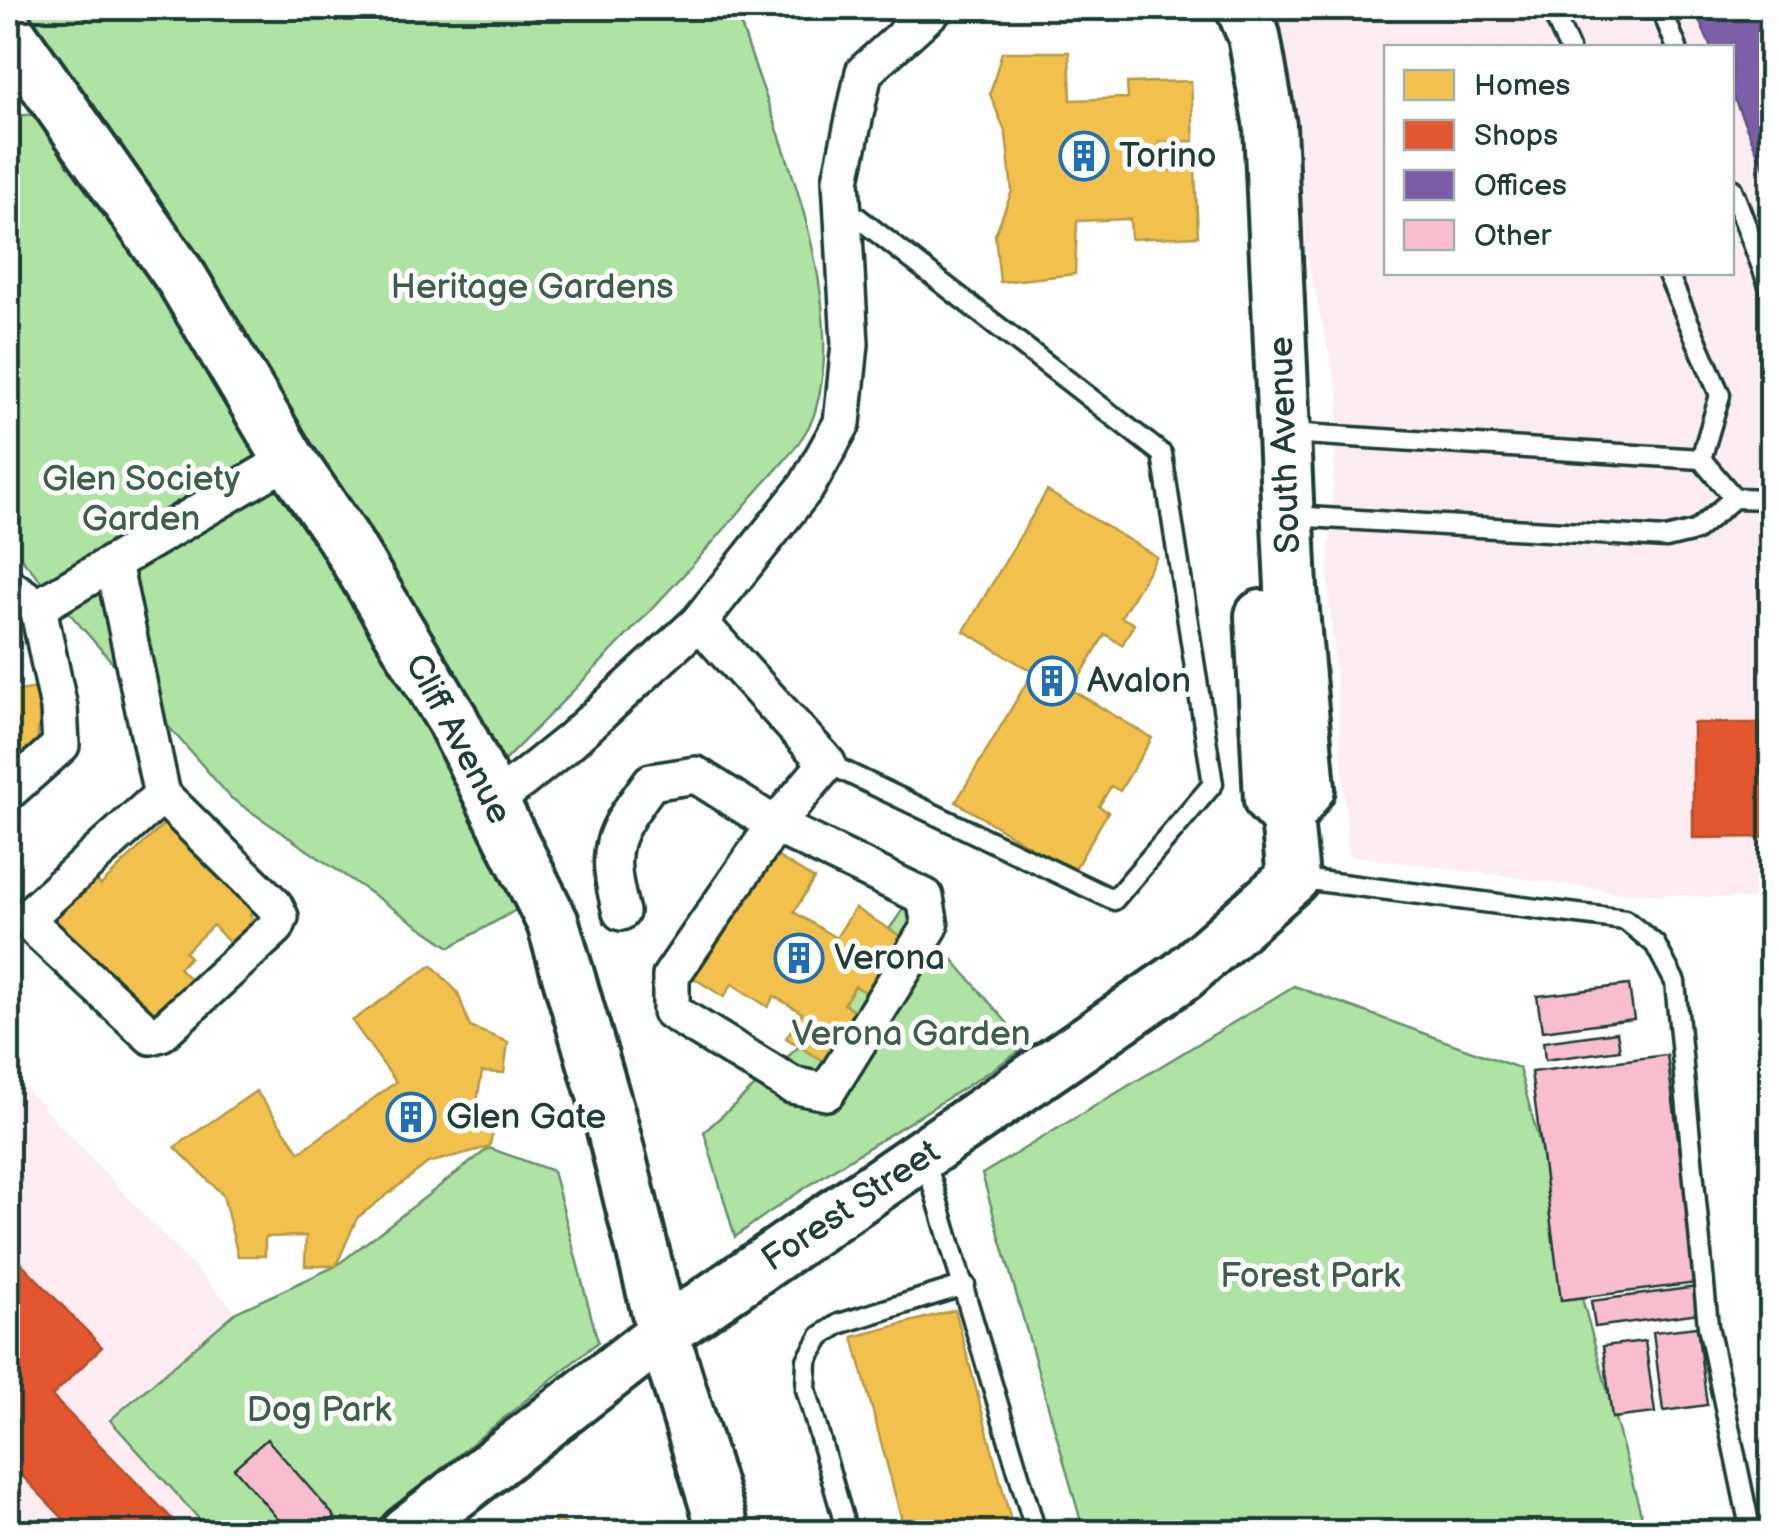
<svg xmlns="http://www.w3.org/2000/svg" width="1779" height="1540" font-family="'Balsamiq Sans',sans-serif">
	<rect width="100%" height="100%" fill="#fff"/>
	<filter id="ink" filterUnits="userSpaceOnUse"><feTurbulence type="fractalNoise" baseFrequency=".01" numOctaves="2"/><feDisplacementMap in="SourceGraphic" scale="20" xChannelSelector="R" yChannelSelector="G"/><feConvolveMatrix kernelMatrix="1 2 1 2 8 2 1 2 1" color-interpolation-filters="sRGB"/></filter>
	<g filter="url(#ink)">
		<g fill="#fdecf1" fill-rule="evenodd">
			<path d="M1251,8H1771V900L1626,893L1349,855L1328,576L1339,398ZM1386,48H1732V272H1386Z"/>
			<path d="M8,1070L236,1312L110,1420L211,1532H8Z"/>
		</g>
		<g fill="#afe3a4" stroke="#67906c" stroke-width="2.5">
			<path d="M25,8H726L742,28C778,138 850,297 815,412C806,442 772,473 752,497C671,593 584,680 496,769L195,264Z"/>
			<path d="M44,114C214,372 380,632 525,905L450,947L231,798L8,543V116Z"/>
			<path d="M906,905L1027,1046C931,1113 828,1167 735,1237L704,1132L822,1026Z"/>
			<path d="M1294,986L1519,1068L1646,1532H1084L982,1174Z"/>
			<path d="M489,1148L553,1171L598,1342L363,1532H211L110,1420L236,1312L336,1266Z"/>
		</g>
		<g fill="#f2c14e" stroke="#b39946" stroke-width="2.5">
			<path d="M1002,52H1069L1071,100L1128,98L1127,83L1191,81L1194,141L1159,142L1160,171L1195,169L1198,236L1131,239L1130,219L1077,221L1075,274L1000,282L995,235L1012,191L1006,134L990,94Z"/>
			<path d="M1047,491L1157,557L1121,617L1134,624L1122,645L1105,634L1072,690L1152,738L1120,791L1111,786L1099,806L1108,812L1073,872L956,802L1033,672L964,631Z"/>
			<path d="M43,687L36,751L8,759V688L13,692Z"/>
			<path d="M169,819L209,861L205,865L256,909L250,915L260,926L236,950L213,925L185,952L190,957L179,968L198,987L160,1023L123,993L53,920L63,910L60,906L91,875L101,885Z"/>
			<path d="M765,849L814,879L794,912L836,938L855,908L910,942L875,998L855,986L844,1004L857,1012L826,1063L786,1038L802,1013L774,996L768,1007L732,984L724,997L689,975Z"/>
			<path d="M432,965L458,993L470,1027L508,1042L504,1073L482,1072L474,1119L498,1115L489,1147L428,1163L357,1218L336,1266H305L306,1236L265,1237V1256H238L223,1195L175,1147L256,1091L300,1152L396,1082L352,1021Z"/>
			<path d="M955,1310L1014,1532H905L853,1337Z"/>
			<path d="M557,1519L578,1532H550Z"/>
		</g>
		<g fill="#e4572e" stroke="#a94f30" stroke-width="2.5">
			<path d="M1765,703H1772V837L1693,838V723H1765Z"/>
			<path d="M8,1249L102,1347L52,1396L185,1532H76L8,1461Z"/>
		</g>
		<path fill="#7b5ea7" stroke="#5f5484" stroke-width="2.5" d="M1714,8H1772V186L1732,94V48H1711L1697,15Z"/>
		<g fill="#f8bed0" stroke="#1f3d34" stroke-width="2.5">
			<path d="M1629,985L1634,1019L1542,1031L1537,996Z"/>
			<path d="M1617,1032L1620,1050L1545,1060L1543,1042Z"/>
			<path d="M1667,1055L1697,1283L1561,1300L1531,1072Z"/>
			<path d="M1697,1287L1700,1313L1595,1327L1591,1301Z"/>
			<path d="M1697,1327L1707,1405L1663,1411L1653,1332Z"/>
			<path d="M1645,1341L1655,1413L1612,1418L1603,1346Z"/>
			<path d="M267,1439L335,1517L317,1532H289L234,1468Z"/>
		</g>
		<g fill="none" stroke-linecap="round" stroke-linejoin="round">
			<g stroke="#1f3d34" stroke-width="25">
				<g id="lane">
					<path d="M1551,8L1569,48"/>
					<path d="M1661,8L1677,48"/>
					<path d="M1732,189L1772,293"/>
					<path d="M1667,272L1720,395L1701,459"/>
					<path d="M1288,433L1701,459L1734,498"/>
					<path d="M1291,516L1666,538L1695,531L1734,498L1772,499"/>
					<path d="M827,763L1114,900L1213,784L1162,454L843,206"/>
					<path d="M1294,878L1625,920L1655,944L1675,982L1708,1326L1751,1532"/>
					<path d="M925,1159L1036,1532"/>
					<path d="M847,1532L806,1389L807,1360L821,1336L839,1324L965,1285"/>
				</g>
			</g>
			<g stroke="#1f3d34" stroke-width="42">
				<g id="street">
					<path d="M113,563L162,795"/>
					<path d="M8,586L38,607L59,708L61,745L8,792"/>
					<path d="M38,607L289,459"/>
					<path d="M162,795L274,905L280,917L276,927L161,1033L151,1036L36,929L32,913Z"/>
					<path d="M493,803L569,742L699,622L807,486L842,423L850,344L841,180L864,72L935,8"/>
					<path d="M775,825L925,897L930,926L827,1092L792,1085L671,1011V976Z"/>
					<path d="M621,912C604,846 612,836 651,782L696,775L775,825L827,763L699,622"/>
				</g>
			</g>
			<g stroke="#1f3d34" stroke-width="58">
				<g id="secondary">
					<path d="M8,31L182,279L289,459L342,536L452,719L553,923L611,1122L663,1333L724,1532"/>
					<path d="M1261,616L1270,800L1287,818"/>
					<path d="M406,1532L663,1333L1182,976L1293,878L1287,818L1309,788L1291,588L1270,126L1254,36L1242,8"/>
				</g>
			</g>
			<use href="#lane" stroke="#fff" stroke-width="18"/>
			<use href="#street" stroke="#fff" stroke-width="35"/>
			<use href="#secondary" stroke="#fff" stroke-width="50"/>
		</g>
	</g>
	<defs>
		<g id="building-ring" transform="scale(2.5)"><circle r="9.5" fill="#fff" stroke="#1f6fb2" stroke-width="1.5"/><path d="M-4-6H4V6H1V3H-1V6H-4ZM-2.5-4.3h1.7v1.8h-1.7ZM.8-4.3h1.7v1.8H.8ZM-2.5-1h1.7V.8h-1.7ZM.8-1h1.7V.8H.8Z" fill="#1f6fb2"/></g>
	</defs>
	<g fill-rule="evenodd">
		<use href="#building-ring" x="1084" y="156"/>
		<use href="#building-ring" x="1052" y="681"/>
		<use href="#building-ring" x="799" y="958"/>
		<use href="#building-ring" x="411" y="1117"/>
	</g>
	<g text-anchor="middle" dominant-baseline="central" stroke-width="10" stroke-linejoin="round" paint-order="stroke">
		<g font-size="35" fill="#1f3d34" stroke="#fff" text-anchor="start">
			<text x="1119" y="156">Torino</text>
			<text x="1087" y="681">Avalon</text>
			<text x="834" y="958">Verona</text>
			<text x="446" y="1117">Glen Gate</text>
		</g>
		<g font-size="35" fill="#3c5e4a" stroke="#fff">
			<text x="532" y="287">Heritage Gardens</text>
			<text x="141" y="479">Glen Society<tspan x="141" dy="40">Garden</tspan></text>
			<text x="911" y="1034">Verona Garden</text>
			<text x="1310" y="1276">Forest Park</text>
			<text x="319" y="1410">Dog Park</text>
		</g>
		<g font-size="35" fill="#1f3d34" stroke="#fff">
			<text transform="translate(1285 445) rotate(-92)">South Avenue</text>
			<text transform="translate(458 739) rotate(62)">Cliff Avenue</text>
			<text transform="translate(851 1206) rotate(-34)">Forest Street</text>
		</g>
	</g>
	<rect width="1779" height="1540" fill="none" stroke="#fff" stroke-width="40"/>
	<rect x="20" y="20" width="1739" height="1500" fill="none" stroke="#1f3d34" stroke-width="4" filter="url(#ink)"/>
	<rect x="1384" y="45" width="350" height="230" fill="#ffffff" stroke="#a5b1ae" stroke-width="2.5"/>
	<rect x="1404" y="70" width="50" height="30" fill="#f2c14e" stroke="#a5b1ae" stroke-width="2.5"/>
	<text x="1474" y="95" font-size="30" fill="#1f3d34">Homes</text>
	<rect x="1404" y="120" width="50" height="30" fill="#e4572e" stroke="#a5b1ae" stroke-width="2.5"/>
	<text x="1474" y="145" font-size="30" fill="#1f3d34">Shops</text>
	<rect x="1404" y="170" width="50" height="30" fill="#7b5ea7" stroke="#a5b1ae" stroke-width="2.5"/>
	<text x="1474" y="195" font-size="30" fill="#1f3d34">Offices</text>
	<rect x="1404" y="220" width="50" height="30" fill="#f8bed0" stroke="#a5b1ae" stroke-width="2.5"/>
	<text x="1474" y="245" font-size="30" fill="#1f3d34">Other</text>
</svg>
